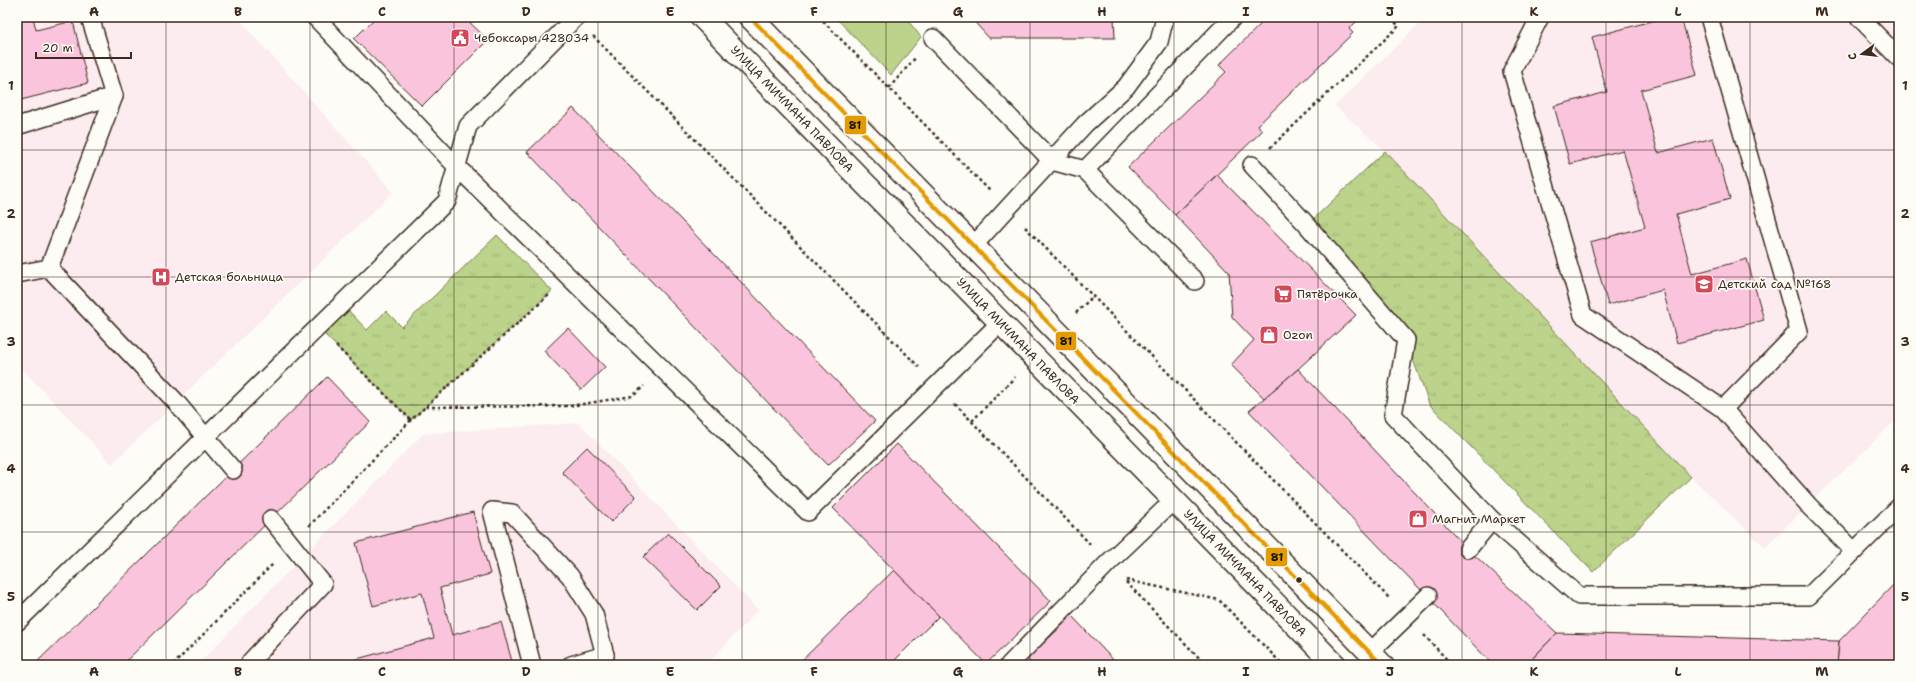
<svg xmlns="http://www.w3.org/2000/svg" width="1916" height="682" font-family="'Shantell Sans',sans-serif">
	<defs>
		<pattern id="park-tufts" width="24" height="20" patternUnits="userSpaceOnUse"><rect width="24" height="20" fill="#bbd38a"/><path d="M3 7l-1-3M5 7V3M7 7l1-3M15 17l-1-3M17 17v-4M19 17l1-3" fill="none" stroke="#a2b577"/></pattern>
	</defs>
	<rect width="100%" height="100%" fill="#fdfcf7"/>
	<filter id="ink" filterUnits="userSpaceOnUse"><feTurbulence type="fractalNoise" baseFrequency=".025" numOctaves="2"/><feDisplacementMap in="SourceGraphic" scale="8" xChannelSelector="R" yChannelSelector="G"/><feConvolveMatrix kernelMatrix="1 2 1 2 8 2 1 2 1" color-interpolation-filters="sRGB"/></filter>
	<g filter="url(#ink)">
		<g fill="#fcebef">
			<path d="M17,17H237L393,192L112,464L17,363Z"/>
			<path d="M1424,17H1899V417L1765,547L1691,477L1385,151L1335,106L1425,18Z"/>
			<path d="M579,423L758,610L706,665H197L423,434Z"/>
		</g>
		<path fill="#bbd38a" stroke="#7b7e54" d="M835,17H905L921,37L891,75Z"/>
		<g fill="url(#park-tufts)" stroke="#7b7e54">
			<path d="M1385,151L1691,477L1593,572L1429,404L1406,340L1307,225Z"/>
			<path d="M497,235L552,291L411,420L324,334L348,310L367,330L386,311L402,327Z"/>
		</g>
		<g fill="#fbc4dd" stroke="#3b2a1e">
			<path d="M17,17H33L36,30L73,21L88,83L17,101Z"/>
			<path d="M376,17H450L455,22L460,17H464L488,40L422,106L354,39Z"/>
			<path d="M970,17H1114L1115,38H989Z"/>
			<path d="M1268,17H1361L1349,29L1353,33L1258,125L1262,131L1175,215L1128,167L1226,72L1219,65Z"/>
			<path d="M1667,17H1681L1697,75L1641,90L1658,153L1713,138L1730,199L1676,214L1692,274L1747,259L1764,320L1677,343L1663,290L1608,305L1590,242L1645,227L1623,150L1570,164L1554,106L1607,92L1592,37Z"/>
			<path d="M573,108L875,421L828,465L527,152Z"/>
			<path d="M1217,175L1356,315L1298,369L1264,398L1231,365L1254,340L1232,317L1229,272L1175,215Z"/>
			<path d="M568,328L605,367L581,390L544,351Z"/>
			<path d="M1298,369L1468,549L1557,633L1526,665H1493L1249,411Z"/>
			<path d="M327,377L370,422L271,519L122,665H34Z"/>
			<path d="M897,444L1051,601L986,664L833,508Z"/>
			<path d="M587,447L636,497L611,522L562,472Z"/>
			<path d="M473,512L490,574L440,588L452,635L501,622L513,665H335L434,638L422,593L373,606L356,543Z"/>
			<path d="M668,533L721,586L697,610L643,557Z"/>
			<path d="M894,570L939,616L890,665H797Z"/>
			<path d="M1899,579V665H1837L1839,641Z"/>
			<path d="M1072,616L1118,665H1032L1027,659Z"/>
			<path d="M1557,633L1839,641L1837,665H1535L1529,662Z"/>
		</g>
		<g fill="none" stroke-linecap="round" stroke-linejoin="round">
			<g stroke="#3b2a1e" stroke-width="20">
				<g id="service">
					<path d="M315,17L456,166L808,512L1000,323"/>
					<path d="M1540,17L1512,71L1583,315L1723,409L1808,505L1854,551"/>
					<path d="M1709,17L1799,331L1723,409"/>
					<path d="M1859,17L1899,58"/>
					<path d="M933,38L1052,161L1085,170L1195,281"/>
					<path d="M17,126L114,96"/>
					<path d="M1252,165L1307,225L1406,340L1393,415L1492,520L1579,596H1809L1899,507"/>
					<path d="M1085,170L1233,17"/>
					<path d="M973,246L1085,124L1126,87L1159,42L1165,17"/>
					<path d="M49,268L176,402L233,470"/>
					<path d="M17,274L49,268L114,96L90,17"/>
					<path d="M1468,549L1492,520"/>
					<path d="M17,622L447,201L468,126L576,17"/>
					<path d="M1370,652L1428,596"/>
					<path d="M250,662L323,584L271,519"/>
					<path d="M532,665L492,511L512,513L570,576L594,614L605,655L603,665"/>
					<path d="M571,665L605,655"/>
					<path d="M1009,665L1108,563L1174,500"/>
				</g>
			</g>
			<g stroke="#3b2a1e" stroke-width="25">
				<g id="secondary">
					<path d="M702,17L1335,665"/>
					<path d="M750,17L1382,665"/>
				</g>
			</g>
			<g stroke="#3b2a1e" stroke-width="2.5" stroke-dasharray="3 3" stroke-linecap="butt">
				<path d="M819,17L990,191"/>
				<path d="M593,36L919,367"/>
				<path d="M889,88L916,57"/>
				<path d="M1270,148L1399,26L1390,17"/>
				<path d="M1025,227L1389,598"/>
				<path d="M1076,313L1093,296"/>
				<path d="M336,346L411,420"/>
				<path d="M955,404L1090,544"/>
				<path d="M426,407L570,406L633,396L644,386"/>
				<path d="M972,421L1015,377"/>
				<path d="M309,526L411,420L550,294"/>
				<path d="M1126,580L1219,600L1283,665"/>
				<path d="M1126,582L1206,665"/>
				<path d="M1424,635L1452,665"/>
				<path d="M173,665L274,563"/>
			</g>
			<use href="#service" stroke="#fdfcf7" stroke-width="17"/>
			<use href="#secondary" stroke="#fdfcf7" stroke-width="22"/>
			<g stroke="#fdfcf7" stroke-width="7">
				<path id="bus-1" d="M750,17L1382,665"/>
			</g>
			<use href="#bus-1" stroke="#e49a03" stroke-width="4"/>
		</g>
	</g>
	<path fill="none" stroke="#3b2a1e" stroke-width="1" stroke-opacity="0.55" d="M166,17V665M310,17V665M454,17V665M598,17V665M742,17V665M886,17V665M1030,17V665M1174,17V665M1318,17V665M1462,17V665M1606,17V665M1750,17V665M17,150H1899M17,277H1899M17,405H1899M17,532H1899"/>
	<defs>
		<g id="civic-square" transform="scale(1)"><rect x="-9" y="-9" width="18" height="18" rx="4" fill="#d1495b" stroke="#fdfcf7"/><path d="M-.6-6.5H3V-4.5H.6V-3L4-1V1h2V6H-6V1h2V-1L-.6-3ZM-1.2 2.5V6h2.4V2.5Z" fill="#fff"/></g>
		<g id="hospital-square" transform="scale(1)"><rect x="-9" y="-9" width="18" height="18" rx="4" fill="#d1495b" stroke="#fdfcf7"/><path d="M-5-5h3v3.5h4V-5h3V5h-3V1.5h-4V5h-3Z" fill="#fff"/></g>
		<g id="school-square" transform="scale(1)"><rect x="-9" y="-9" width="18" height="18" rx="4" fill="#d1495b" stroke="#fdfcf7"/><path d="M0-5L7-2L0 1L-7-2ZM-4 1L0 2.5L4 1V4Q0 6-4 4Z" fill="#fff"/></g>
		<g id="supermarket-square" transform="scale(1)"><rect x="-9" y="-9" width="18" height="18" rx="4" fill="#d1495b" stroke="#fdfcf7"/><path d="M-6-5.5h2.5l.6 2H6L4.5 2H-2.5L-4.4-4H-6ZM-1.5 3.2a1.3 1.3 0 1 0 .1 0ZM3 3.2a1.3 1.3 0 1 0 .1 0Z" fill="#fff"/></g>
		<g id="shop-square" transform="scale(1)"><rect x="-9" y="-9" width="18" height="18" rx="4" fill="#d1495b" stroke="#fdfcf7"/><path d="M-5-2.5h2.3a2.7 3.5 0 0 1 5.4 0H5L5.5 6h-11ZM-1.5-2.5h3a1.5 2.3 0 0 0-3 0Z" fill="#fff"/></g>
	</defs>
	<g fill-rule="evenodd">
		<use href="#civic-square" x="460" y="38"/>
		<use href="#hospital-square" x="161" y="277"/>
		<use href="#school-square" x="1704" y="284"/>
		<use href="#supermarket-square" x="1283" y="294"/>
		<use href="#shop-square" x="1269" y="335"/>
		<use href="#shop-square" x="1418" y="519"/>
	</g>
	<circle fill="#3b2a1e" stroke="#fdfcf7" stroke-width="1.5" cx="1299" cy="580" r="3.5"/>
	<g text-anchor="middle" dominant-baseline="central" stroke-width="3.5" stroke-linejoin="round" paint-order="stroke">
		<g font-size="12" fill="#3b2a1e" stroke="#fdfcf7" text-anchor="start">
			<text x="474" y="38">Чебоксары 428034</text>
			<text x="175" y="277">Детская больница</text>
			<text x="1718" y="284">Детский сад №168</text>
			<text x="1297" y="294">Пятёрочка</text>
			<text x="1283" y="335">Ozon</text>
			<text x="1432" y="519">Магнит Маркет</text>
		</g>
		<g font-size="12" fill="#3b2a1e" stroke="#fdfcf7">
			<text transform="translate(792 109) rotate(46)">УЛИЦА МИЧМАНА ПАВЛОВА</text>
			<text transform="translate(1018 341) rotate(46)">УЛИЦА МИЧМАНА ПАВЛОВА</text>
			<text transform="translate(1245 573) rotate(46)">УЛИЦА МИЧМАНА ПАВЛОВА</text>
		</g>
	</g>
	<g stroke="#fdfcf7" stroke-width="1.5">
		<rect x="844" y="115" width="23" height="20" rx="4" fill="#e49a03"/>
		<rect x="1055" y="331" width="22" height="20" rx="4" fill="#e49a03"/>
		<rect x="1265" y="547" width="23" height="20" rx="4" fill="#e49a03"/>
	</g>
	<g font-size="11" text-anchor="middle" font-weight="bold" fill="#111">
		<text x="855" y="129">81</text>
		<text x="1066" y="345">81</text>
		<text x="1277" y="561">81</text>
	</g>
	<rect width="1916" height="682" fill="none" stroke="#fdfcf7" stroke-width="44"/>
	<g transform="translate(1862 54) rotate(255)" stroke="#fdfcf7" stroke-width="3" paint-order="stroke">
	<path d="M0-3L7 15L0 10L-7 15Z" fill="#3b2a1e"/>
	<text y="-6" font-size="11" font-weight="bold" text-anchor="middle" fill="#3b2a1e">С</text>
	</g>
	<path d="M36 52v6h95v-6" fill="none" stroke="#3b2a1e" stroke-width="2"/>
	<text x="42" y="52" font-size="12" fill="#3b2a1e" stroke="#fdfcf7" stroke-width="3" paint-order="stroke">20 m</text>
	<rect x="22" y="22" width="1872" height="638" fill="none" stroke="#3b2a1e" stroke-width="1.5"/>
	<g font-size="13" text-anchor="middle" font-weight="bold" fill="#3b2a1e">
		<text x="94" y="16">A</text>
		<text x="238" y="16">B</text>
		<text x="382" y="16">C</text>
		<text x="526" y="16">D</text>
		<text x="670" y="16">E</text>
		<text x="814" y="16">F</text>
		<text x="958" y="16">G</text>
		<text x="1102" y="16">H</text>
		<text x="1246" y="16">I</text>
		<text x="1390" y="16">J</text>
		<text x="1534" y="16">K</text>
		<text x="1678" y="16">L</text>
		<text x="1822" y="16">M</text>
		<text x="11" y="90">1</text>
		<text x="1905" y="90">1</text>
		<text x="11" y="218">2</text>
		<text x="1905" y="218">2</text>
		<text x="11" y="346">3</text>
		<text x="1905" y="346">3</text>
		<text x="11" y="473">4</text>
		<text x="1905" y="473">4</text>
		<text x="11" y="601">5</text>
		<text x="1905" y="601">5</text>
		<text x="94" y="676">A</text>
		<text x="238" y="676">B</text>
		<text x="382" y="676">C</text>
		<text x="526" y="676">D</text>
		<text x="670" y="676">E</text>
		<text x="814" y="676">F</text>
		<text x="958" y="676">G</text>
		<text x="1102" y="676">H</text>
		<text x="1246" y="676">I</text>
		<text x="1390" y="676">J</text>
		<text x="1534" y="676">K</text>
		<text x="1678" y="676">L</text>
		<text x="1822" y="676">M</text>
	</g>
</svg>
